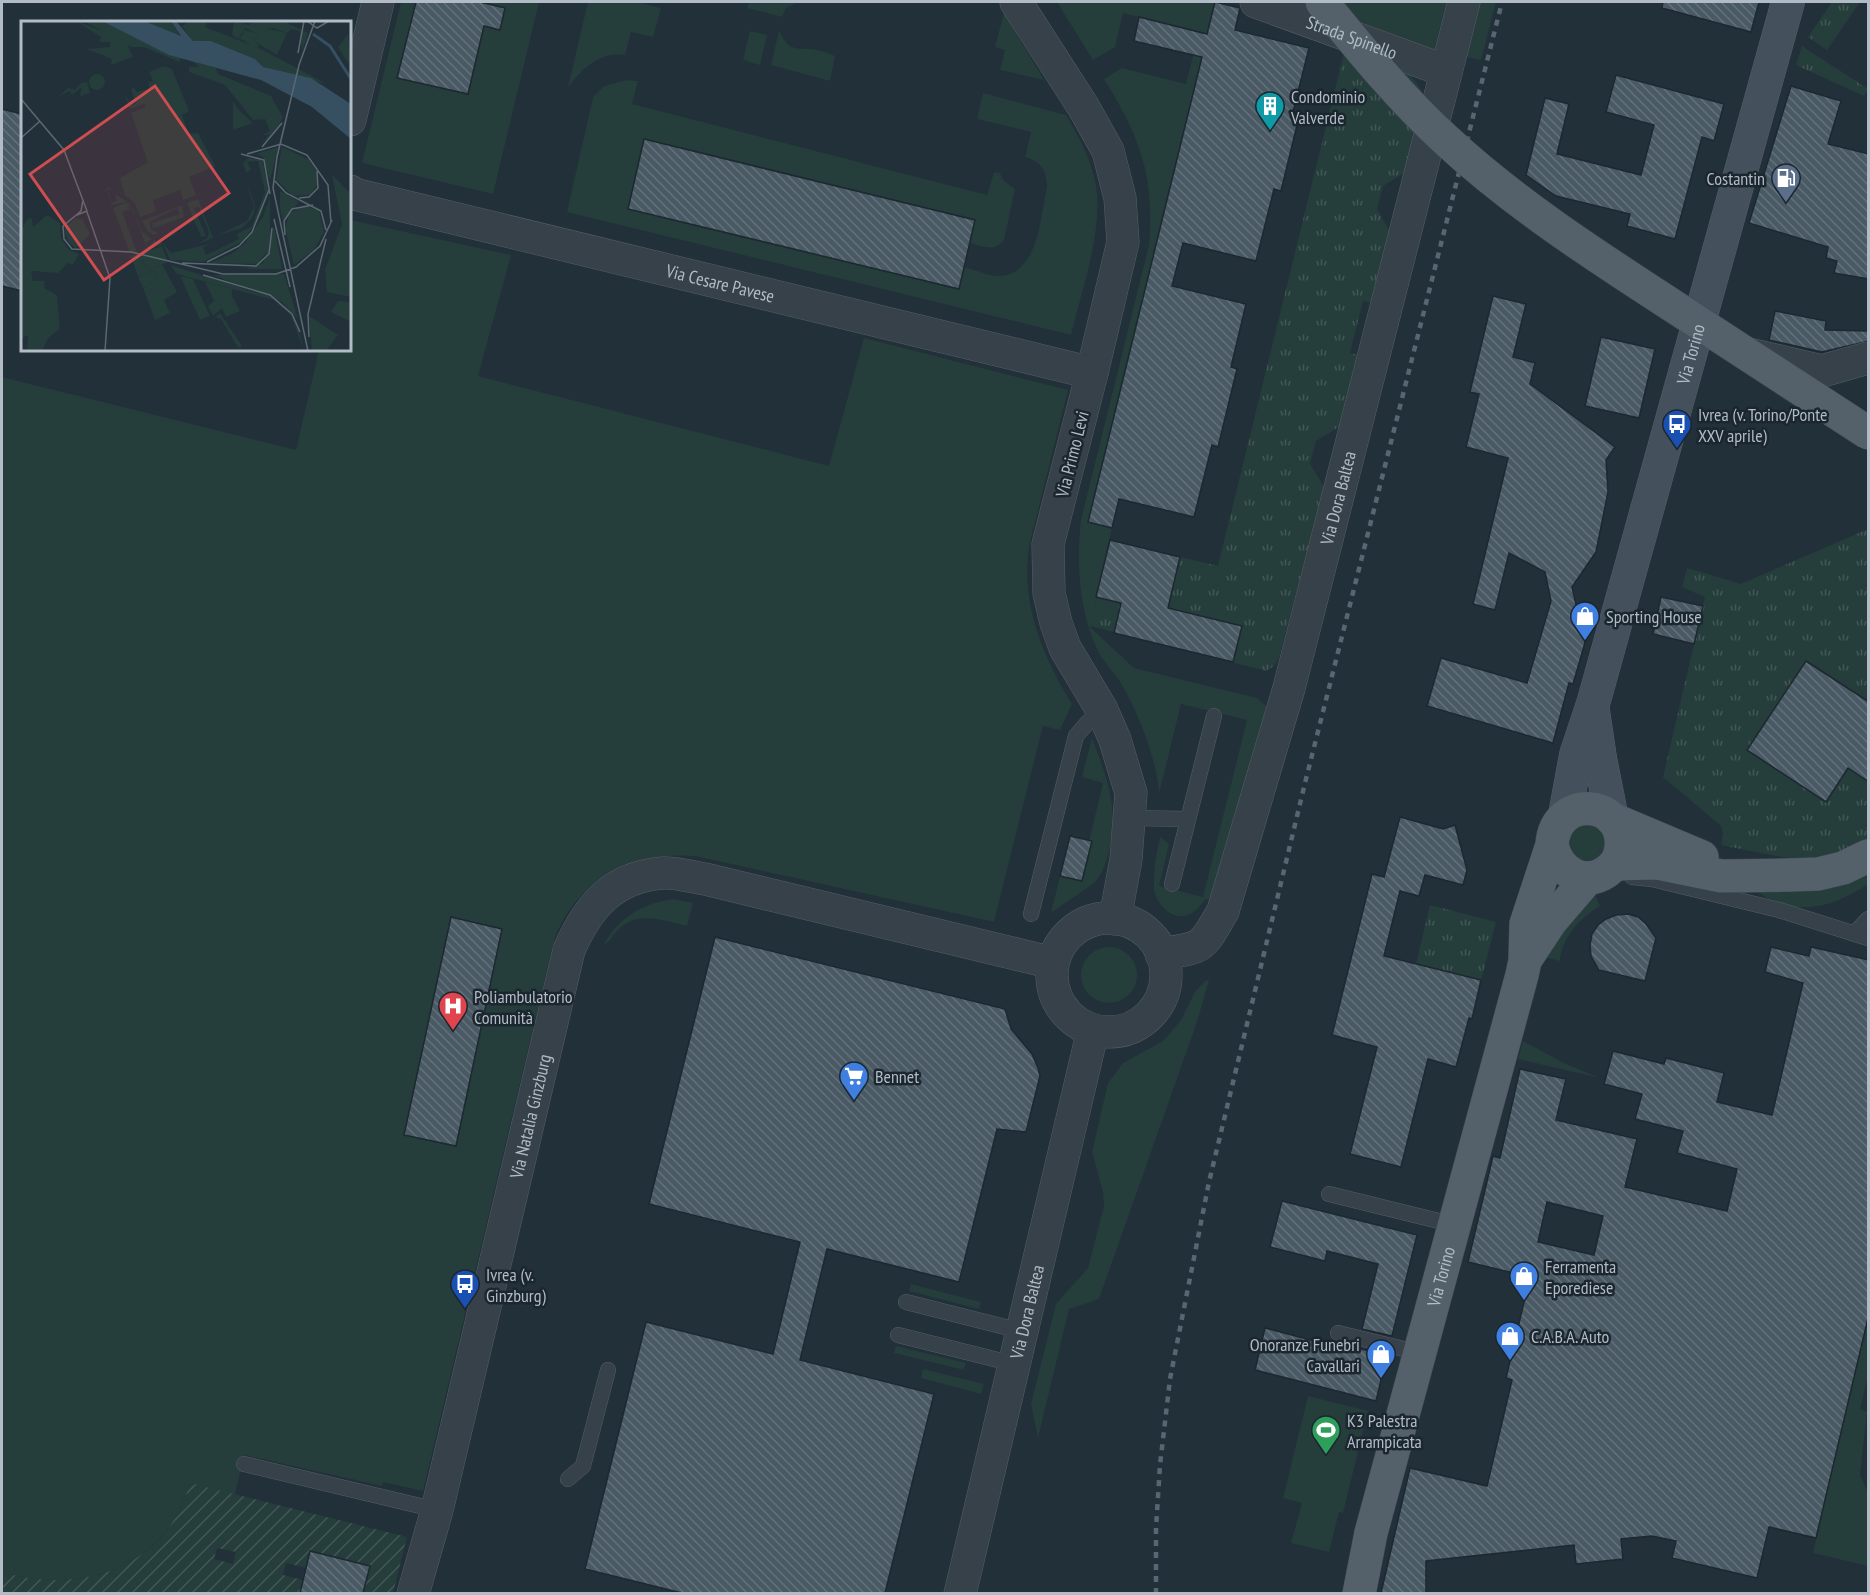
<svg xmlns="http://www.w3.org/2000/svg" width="1870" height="1595" font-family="'PT Sans Narrow',sans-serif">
	<defs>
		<pattern id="park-tufts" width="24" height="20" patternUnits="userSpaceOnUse" patternTransform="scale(1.5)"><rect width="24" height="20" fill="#253d3b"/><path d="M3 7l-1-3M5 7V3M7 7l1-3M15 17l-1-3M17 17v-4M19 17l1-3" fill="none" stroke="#425756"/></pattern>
		<pattern id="garden-furrows" width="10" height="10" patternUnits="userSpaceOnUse" patternTransform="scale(1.5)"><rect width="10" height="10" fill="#253d3b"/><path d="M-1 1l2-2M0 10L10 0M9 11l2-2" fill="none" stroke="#425756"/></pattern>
		<pattern id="building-back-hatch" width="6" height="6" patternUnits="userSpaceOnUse" patternTransform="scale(1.5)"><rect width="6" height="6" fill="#4a5a65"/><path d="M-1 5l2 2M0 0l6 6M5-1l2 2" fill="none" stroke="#62707a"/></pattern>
	</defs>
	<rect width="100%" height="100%" fill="#22303a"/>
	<g fill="#253d3b">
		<path d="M401,2H416L398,78L467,94L484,26L500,30L505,8L489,4L490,2H539L493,194L362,163Z"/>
		<path d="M588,2H638L661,8L653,37L631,32L625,55C600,51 582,69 568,87Z"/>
		<path d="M749,2H799L786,8L782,17L747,8Z"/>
		<path d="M1057,2H1215L1088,522L1112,528L1090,627L1134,668L1257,698L1267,707L1211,900L1206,899C1200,905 1196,912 1188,915C1172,921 1156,904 1154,889C1153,872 1156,854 1160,837L1169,844L1159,886L1203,897L1247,720L1181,704L1159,794C1158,762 1137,709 1120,682C1113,670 1101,660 1096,647C1079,609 1076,561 1081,520L1149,245C1155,177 1140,137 1104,79L1122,68L1186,84L1199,32L1123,13L1115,47L1093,60Z"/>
		<path d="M1335,2H1450L1436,55L1331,22Z"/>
		<path d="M1475,2H1496L1481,60L1461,56Z"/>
		<path d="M1004,13L1044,80L1000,70L1005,50L995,47Z"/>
		<path d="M779,30C787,48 792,49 810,49C818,49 828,53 835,56L830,81L771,65Z"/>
		<path d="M750,31L767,35L760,65L743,60Z"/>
		<path d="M625,80L638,81L632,104L987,195L994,172L1000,173L1003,180L1015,189L1004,240C994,252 984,247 970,243L975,219L644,140L628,209L958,289L964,267C975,270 990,277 1001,276C1039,272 1040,217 1047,187C1047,171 1041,161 1025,157L1031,132L977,119L983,93L1066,115C1079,137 1092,160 1096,186C1103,233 1082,289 1071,335L567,212L593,97L604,86Z"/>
		<path d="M350,220L511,255L478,376L829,466L864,338L1068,390C1059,426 1050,462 1041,498C1037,517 1030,536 1028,556C1023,610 1045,660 1072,704L1060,730L1043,726L994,922L695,856C632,851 577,879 554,940L423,1491L383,1482L382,1486L244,1455L235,1495L190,1484C164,1569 82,1595 2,1572V377L296,450L319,350H350Z"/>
		<path d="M1092,738C1099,758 1108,778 1111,799C1115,822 1111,867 1094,883L1051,913L1060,876L1082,881L1092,842L1089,841L1103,783L1082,777Z"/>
		<path d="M1578,822L1604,829L1605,854L1587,864L1566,852L1569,828Z"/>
		<path d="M1868,872V884C1833,908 1792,919 1755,890Z"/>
		<path d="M1595,895L1600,906C1581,917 1561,938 1560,961L1547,958L1551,942Z"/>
		<path d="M673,899L693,903L687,926C663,921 639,910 619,929C613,934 610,942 603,946C619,917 641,904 673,899Z"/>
		<circle cx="1109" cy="975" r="28"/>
		<path d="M1209,980L1197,1022L1099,1299L1069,1309L1038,1438L1031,1404L1056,1304L1088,1268L1104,1206L1103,1192L1092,1152L1108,1083L1123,1063L1163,1041L1181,1020L1195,992L1205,981Z"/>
		<path d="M1523,1041L1564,1063L1600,1078L1518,1059Z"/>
		<path d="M911,1284L981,1302L979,1309L909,1291Z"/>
		<path d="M1868,1314V1376L1860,1409L1867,1412L1860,1475L1868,1493V1566L1813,1553Z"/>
		<path d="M896,1346L966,1363L964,1370L894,1353Z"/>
		<path d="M923,1369L984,1384L981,1394L921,1378Z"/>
		<path d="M1308,1396L1368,1411L1343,1513L1339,1512L1329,1552L1291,1543L1302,1503L1283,1498Z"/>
	</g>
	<g fill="url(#park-tufts)">
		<path d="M1832,2H1860L1827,50L1808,37Z"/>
		<path d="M1346,45C1376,57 1415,65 1425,100L1406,172L1383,186L1377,209L1390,232L1372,303L1363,301L1350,353L1358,355L1339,427L1316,441L1310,464L1324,487L1279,657L1274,666L1266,671L1090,626L1110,540L1218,566Z"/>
		<path d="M1802,46L1868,89L1864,96L1796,65Z"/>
		<path d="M1868,529V839C1859,846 1848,855 1836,858C1803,865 1754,851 1721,845L1723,833L1721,826L1663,777L1705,597L1682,587L1687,568L1741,584Z"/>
		<path d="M1430,905L1496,922L1481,980L1416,964Z"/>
	</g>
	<path fill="url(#garden-furrows)" fill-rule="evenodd" d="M190,1483L407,1537L393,1593H363L370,1566L310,1551L306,1568L286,1563L283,1575L303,1580L300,1593H2V1572C81,1595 166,1569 190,1483ZM217,1548L236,1552L233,1564L214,1559Z"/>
	<g fill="url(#building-back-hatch)" stroke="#1d2831" stroke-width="1.5" fill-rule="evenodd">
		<path d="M416,2H480L505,8L500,30L484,26L468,94L397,78Z"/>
		<path d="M1215,2L1240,8L1235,30L1309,48L1293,112L1300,113L1281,191L1274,189L1256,261L1183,243L1172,286L1246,304L1231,367L1237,369L1218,447L1212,445L1194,517L1119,499L1112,528L1088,522L1202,57L1134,41L1139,17L1207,34Z"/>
		<path d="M1663,2H1759L1751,32L1662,8Z"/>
		<path d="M1616,75L1724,104L1714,141L1702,137L1675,239L1627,226L1630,214L1556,196L1526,175L1545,98L1569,104L1557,154L1641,175L1654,125L1606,112Z"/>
		<path d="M1791,86L1841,101L1828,144L1869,154V279L1834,273L1837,261L1826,258L1828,247L1749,223Z"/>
		<path d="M2,109L22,114V291L2,286Z"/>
		<path d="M644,139L975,220L959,289L628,209Z"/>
		<path d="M1493,296L1526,304L1513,357L1535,363L1530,384L1615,447L1606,460L1608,492L1596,552L1572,587L1581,627L1589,629L1573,684L1569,683L1553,743L1427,706L1441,658L1527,683L1551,601L1545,572L1509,553L1495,610L1473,604L1508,458L1466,447L1479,394L1470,392Z"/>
		<path d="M1775,311L1826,321L1825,330L1869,331V341L1822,352L1769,340Z"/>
		<path d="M1601,337L1655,349L1639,418L1585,406Z"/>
		<path d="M1110,540L1180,557L1168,608L1242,626L1233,662L1114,633L1121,603L1096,597Z"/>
		<path d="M1661,597L1703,606L1694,644L1653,634Z"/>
		<path d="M1806,661L1869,702V782L1848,768L1826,802L1747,750Z"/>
		<path d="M1400,817L1443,829L1455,825L1467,870L1463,885L1425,875L1419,896L1400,891L1384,956L1481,980L1472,1019L1469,1018L1456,1067L1428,1059L1401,1167L1350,1154L1377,1047L1332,1035L1372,874L1384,877Z"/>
		<path d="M1070,836L1092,841L1082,881L1060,876Z"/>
		<path d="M1628,914L1638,917L1646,924L1656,938L1645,981L1599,970L1591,956L1590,945L1592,934L1598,925L1606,919L1616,915Z"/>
		<path d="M451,917L502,929L456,1146L404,1135Z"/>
		<path d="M715,937L1005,1009L1011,1029L1032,1054L1038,1068L1040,1076L1026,1132L997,1129L959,1282L827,1249L800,1360L934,1394L885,1593H682L585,1569L646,1322L773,1354L800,1242L649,1204Z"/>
		<path d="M1771,947L1809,956L1811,947L1869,960V1314L1816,1538L1769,1527L1757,1578L1672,1558L1676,1541L1652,1536L1621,1539L1623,1559L1576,1564L1574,1545L1426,1561V1593H1381L1410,1468L1487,1486L1512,1380L1506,1378L1530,1277L1468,1262L1493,1156L1500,1158L1520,1069L1566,1079L1556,1120L1637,1139L1625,1187L1727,1211L1737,1169L1677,1153L1683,1131L1635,1119L1642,1094L1604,1084L1613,1051L1664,1064L1666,1058L1724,1073L1717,1102L1772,1115L1803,983L1765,972ZM1547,1202L1603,1216L1594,1255L1538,1242Z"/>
		<path d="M1282,1201L1417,1235L1392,1336L1362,1329L1378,1264L1327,1251L1325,1261L1270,1247Z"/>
		<path d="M1265,1328L1356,1352L1357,1348L1387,1355L1376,1401L1255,1370Z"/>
		<path d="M310,1551L370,1566L363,1593H300Z"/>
	</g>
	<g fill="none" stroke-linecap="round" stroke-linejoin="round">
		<g stroke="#545f68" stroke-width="16">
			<g id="lane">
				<path d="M1130,818L1188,819"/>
				<path d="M1632,877L1652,879L1779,910L1868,938"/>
				<path d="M1172,884L1214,716"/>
				<path d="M1031,914L1076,736L1088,722L1102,710"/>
				<path d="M1855,933L1868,919"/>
				<path d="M1329,1194L1455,1225"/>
				<path d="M906,1302L1021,1331"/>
				<path d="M1338,1333L1420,1353"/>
				<path d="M898,1335L1014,1364"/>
				<path d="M244,1464L437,1510"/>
				<path d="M568,1479L583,1466L608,1370"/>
			</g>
		</g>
		<g stroke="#545f68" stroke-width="33">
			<g id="street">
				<path d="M1016,2L1084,108L1108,151L1120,198L1123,242L1092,373L1048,544L1049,593L1056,623L1065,648L1102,710L1115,740L1131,793L1126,859L1115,919"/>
				<path id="s1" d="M1256,2L1446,71"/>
				<path d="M350,120L378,2"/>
				<path id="s2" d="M350,191L354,194L1092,373"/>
				<path d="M1749,354L1822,371L1868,358"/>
				<circle cx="1109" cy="975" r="57"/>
				<path id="s3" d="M1161,954C1205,947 1201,949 1223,911L1289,688L1464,2"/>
				<path id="s4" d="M413,1594L437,1510L569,950C588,906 613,877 663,873C676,872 692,877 705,879L1053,963"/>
				<path id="s5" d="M960,1594L1093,1030"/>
			</g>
		</g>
		<g stroke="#545f68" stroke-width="34">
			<g id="secondary">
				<path d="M1593,711L1600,758L1612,819"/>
				<path id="s6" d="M1565,815L1576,755L1593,704L1788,2"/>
			</g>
		</g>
		<g stroke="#424d56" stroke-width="34">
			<g id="primary">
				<path d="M1612,819L1702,857"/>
				<path d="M1615,864L1657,863L1721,876L1790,875L1818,874L1843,868L1868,856"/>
				<path d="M1526,959L1551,921L1588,878"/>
				<path id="s7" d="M1359,1594L1371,1533L1522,975L1525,961L1526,924L1552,845C1555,793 1626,799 1621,848C1620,855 1617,863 1611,868C1587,890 1558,873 1552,845"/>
			</g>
		</g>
		<use href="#lane" stroke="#36414a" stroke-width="15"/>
		<use href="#street" stroke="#36414a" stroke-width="32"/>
		<use href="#secondary" stroke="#44515d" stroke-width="33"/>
		<use href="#primary" stroke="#54616a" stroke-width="33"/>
		<path stroke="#586671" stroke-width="4.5" stroke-dasharray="6 6" stroke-linecap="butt" d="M1156,1594V1528L1160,1465L1170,1379L1209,1182L1305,783L1502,2"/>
		<g stroke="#424d56" stroke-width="34" stroke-linecap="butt">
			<path id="primary-bridge" d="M1322,2C1361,50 1400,98 1446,140C1514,203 1593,254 1670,304C1736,347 1802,390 1868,433"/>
		</g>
		<use href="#primary-bridge" stroke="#54616a" stroke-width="33"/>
	</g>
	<defs>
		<g id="building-pin" transform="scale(1.5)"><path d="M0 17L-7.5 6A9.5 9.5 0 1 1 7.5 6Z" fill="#0f9aa8" stroke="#1b262f"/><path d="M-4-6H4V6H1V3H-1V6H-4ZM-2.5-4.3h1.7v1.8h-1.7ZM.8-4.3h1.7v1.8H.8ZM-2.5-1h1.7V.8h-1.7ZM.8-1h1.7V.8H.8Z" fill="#fff"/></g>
		<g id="fuel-pin" transform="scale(1.5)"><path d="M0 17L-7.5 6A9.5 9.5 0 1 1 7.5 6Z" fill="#5c6f8a" stroke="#1b262f"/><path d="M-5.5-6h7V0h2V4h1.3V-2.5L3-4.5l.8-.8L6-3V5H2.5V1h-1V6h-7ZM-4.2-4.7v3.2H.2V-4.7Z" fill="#fff"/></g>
		<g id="bus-pin" transform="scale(1.5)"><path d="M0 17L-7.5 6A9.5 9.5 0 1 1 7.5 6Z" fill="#1a4fb4" stroke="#1b262f"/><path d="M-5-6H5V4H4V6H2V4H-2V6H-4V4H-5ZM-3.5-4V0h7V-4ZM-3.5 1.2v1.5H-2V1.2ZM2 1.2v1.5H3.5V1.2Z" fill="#fff"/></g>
		<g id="shop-pin" transform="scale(1.5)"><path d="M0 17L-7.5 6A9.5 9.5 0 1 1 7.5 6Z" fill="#3f7fe0" stroke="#1b262f"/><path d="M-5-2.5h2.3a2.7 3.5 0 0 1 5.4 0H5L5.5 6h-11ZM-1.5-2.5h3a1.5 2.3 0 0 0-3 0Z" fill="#fff"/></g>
		<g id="hospital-pin" transform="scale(1.5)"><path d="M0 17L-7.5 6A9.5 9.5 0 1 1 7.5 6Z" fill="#e0444e" stroke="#1b262f"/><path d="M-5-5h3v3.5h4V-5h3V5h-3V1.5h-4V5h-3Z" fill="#fff"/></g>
		<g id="supermarket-pin" transform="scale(1.5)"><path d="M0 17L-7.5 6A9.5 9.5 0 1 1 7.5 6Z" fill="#3f7fe0" stroke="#1b262f"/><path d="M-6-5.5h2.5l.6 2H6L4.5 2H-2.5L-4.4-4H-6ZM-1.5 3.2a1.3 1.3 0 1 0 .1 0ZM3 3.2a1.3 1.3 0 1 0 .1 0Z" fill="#fff"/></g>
		<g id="stadium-pin" transform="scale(1.5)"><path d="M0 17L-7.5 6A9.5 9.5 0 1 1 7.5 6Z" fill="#2e9e5b" stroke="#1b262f"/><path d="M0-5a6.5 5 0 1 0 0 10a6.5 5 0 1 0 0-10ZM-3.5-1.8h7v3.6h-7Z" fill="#fff"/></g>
	</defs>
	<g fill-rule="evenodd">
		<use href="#building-pin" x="1270" y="106"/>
		<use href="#fuel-pin" x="1786" y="178"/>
		<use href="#bus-pin" x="1677" y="424"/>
		<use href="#shop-pin" x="1585" y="616"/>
		<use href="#hospital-pin" x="453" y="1006"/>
		<use href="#supermarket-pin" x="854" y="1076"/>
		<use href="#shop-pin" x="1524" y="1276"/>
		<use href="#bus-pin" x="465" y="1284"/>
		<use href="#shop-pin" x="1510" y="1336"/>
		<use href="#shop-pin" x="1381" y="1354"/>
		<use href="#stadium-pin" x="1326" y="1430"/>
	</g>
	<g text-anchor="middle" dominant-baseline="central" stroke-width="5" stroke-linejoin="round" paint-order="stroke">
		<g font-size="18" fill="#b1bcc6" stroke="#1b262f">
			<text stroke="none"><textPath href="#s1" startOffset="102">Strada Spinello</textPath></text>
			<text stroke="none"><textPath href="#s2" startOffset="382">Via Cesare Pavese</textPath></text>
			<text stroke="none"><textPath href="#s6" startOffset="478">Via Torino</textPath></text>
			<text transform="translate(1072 454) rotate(-76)">Via Primo Levi</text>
			<text stroke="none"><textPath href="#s3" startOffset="510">Via Dora Baltea</textPath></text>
			<text stroke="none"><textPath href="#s4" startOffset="492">Via Natalia Ginzburg</textPath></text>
			<text stroke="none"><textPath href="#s7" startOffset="328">Via Torino</textPath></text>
			<text stroke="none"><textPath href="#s5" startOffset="290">Via Dora Baltea</textPath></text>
		</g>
		<g font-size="18" fill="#b1bcc6" stroke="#1b262f" text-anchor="start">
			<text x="1291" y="96">Condominio<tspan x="1291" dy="21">Valverde</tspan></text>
			<text x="1765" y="178" text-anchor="end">Costantin</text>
			<text x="1698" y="414">Ivrea (v. Torino/Ponte<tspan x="1698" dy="21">XXV aprile)</tspan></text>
			<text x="1606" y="616">Sporting House</text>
			<text x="474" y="996">Poliambulatorio<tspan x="474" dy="21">Comunità</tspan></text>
			<text x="875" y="1076">Bennet</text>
			<text x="1545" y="1266">Ferramenta<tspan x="1545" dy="21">Eporediese</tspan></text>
			<text x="486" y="1274">Ivrea (v.<tspan x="486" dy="21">Ginzburg)</tspan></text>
			<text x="1531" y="1336">C.A.B.A. Auto</text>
			<text x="1360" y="1344" text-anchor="end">Onoranze Funebri<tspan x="1360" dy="21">Cavallari</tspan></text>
			<text x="1347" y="1420">K3 Palestra<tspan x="1347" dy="21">Arrampicata</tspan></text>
		</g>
	</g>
	<g transform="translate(21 21)">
		<rect width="330" height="330" fill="#22303a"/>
		<path d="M55,0L104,19L112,36L90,44L91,38L66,28L89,26V21H79L80,16ZM213,0L228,4L233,0L239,2L235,12L224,7L218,17L221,20L211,14ZM248,8L266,12L256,34L233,20L238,11ZM142,45L151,48L168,90L161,94L168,113L177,112L194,145L168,156L175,174L162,179L159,169L132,179L135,190L119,196L113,181L104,175L99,157L127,141L110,92L124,86L127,72L135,67L128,51ZM212,80L217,88L232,102L212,109ZM257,126L249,160L242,136L235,133ZM261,126L287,138L295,149L297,163L289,174L272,175L255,158ZM227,137L241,139L248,166L240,194L222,220L182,241L149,239L142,223L127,229L111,188L106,181L91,184L85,168L88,166L91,169L86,168L91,182L96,180L94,173L105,180L108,182L111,186L121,211L131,218L125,222L127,226L133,219L143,223L150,232L192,222L182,226L185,234L218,218L216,213L231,205L244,171L237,140L226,141L230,149L225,152L222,142ZM311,154L330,173V276L306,271L304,249L321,203ZM224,159L234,183L233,192L231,197L221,207L195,215L226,200L233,185ZM259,170L278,181L262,200L259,187ZM249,176V227L236,243L189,242L212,232L224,222L242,196ZM177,178L192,217L177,223L186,217L188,211L178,186L173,187L185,215L180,216L166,182ZM161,184L163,196L132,207L131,202L159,193L156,187L128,201L130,209L138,212L132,214L126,209L121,200ZM253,205L261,248H224L242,242ZM118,233L126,249L141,243L156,271L143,279L149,292L134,299L122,267L136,258L134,249L117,256L110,235ZM149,244L252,277L265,288L272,296L278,310L283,330L270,295L253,279L156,253ZM263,253L277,298L261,281L192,254ZM159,255L172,258L189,295L179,299ZM184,261L211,268V274L208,270L193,280ZM317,280L330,281V301L310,291ZM288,295L317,314L305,330H291Z" fill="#253d3b"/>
		<path d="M63,0H81L160,37L158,41L123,26H110ZM123,0H150L159,15L133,7ZM168,0H187L184,6L230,24L218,17L223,12L221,8L234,12L238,0H262L287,12L281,31L279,10L270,8L266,12L252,7L238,11L233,20L238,24L236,26L306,63L242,46L234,38L190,20H172L161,5ZM171,40L195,47L197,53L250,75L262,96L255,111L240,123L249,113L240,115L249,110L244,98L232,99L204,64L168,51V46H179ZM283,184L298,190L303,211L293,229L273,244L264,207L268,193ZM26,194L39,202L40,217L48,229L58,233L52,244L47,242L37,252L10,250L12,260H24L23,267L36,274L39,308L27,317L21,330H6L7,314L0,318V209L7,197L11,198L12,206Z" fill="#253d3b"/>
		<path d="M106,181L109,188L101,191L116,232H109L92,187ZM55,197L61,198L69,213L55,227L47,221L43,208ZM141,225L147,241L126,249L118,233ZM134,249L136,258L122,267L117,256ZM208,269L219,290L205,296L201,287L192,295L187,285ZM199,292L221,325L217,327L200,298L194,296Z" fill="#253d3b"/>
		<path d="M327,13L330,40L327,42L317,26ZM68 61a8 8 0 1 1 16 0a8 8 0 1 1-16 0ZM63,58L60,62L66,61L69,72L59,75L61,66L52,73L55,77L48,70L37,76L47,67L54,69ZM132,60L135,67L127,72L126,82L109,88L103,71L110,84L115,83L110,68L113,67L116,71L128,68V61Z" fill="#253d3b"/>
		<path d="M81,0H123L160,15L150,0H155L172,20H190L234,38L242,46L290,57L330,83V118L291,86L240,59L148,34Z" fill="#364f61"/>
		<path fill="none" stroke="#364f61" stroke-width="3" d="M292,13L309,25L330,58"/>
		<path fill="none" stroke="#5b6872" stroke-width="1.5" d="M286,0L296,7L308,0M277,32L283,0M0,78L43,129L66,190L56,194M0,117L19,100M241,126L261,102M220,133L243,139L249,173M226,133L260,123L286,134L307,164L310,202M254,160L265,172L300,190L305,209M278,177L288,176L297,167L296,150M62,179L60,190L42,205L43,218L51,228L110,231L202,253H255L275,246L299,225L311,199M66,191L89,257L84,330M253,198L269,266M264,214L263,200L271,188L292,184M186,241L218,225L231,211L248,169M161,242L235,245L248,233L251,207M182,254L249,274L271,293L279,311M288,316L287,293L305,218M287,330L252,167L256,136L278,44L294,0"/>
		<path fill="#cd4d50" fill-opacity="0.15" stroke="#cd4d50" stroke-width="3" d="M134,65L208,172L83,259L9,153Z"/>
		<rect width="330" height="330" fill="none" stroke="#b1bcc6" stroke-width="3"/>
	</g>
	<rect width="1870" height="1595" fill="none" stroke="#b1bcc6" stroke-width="6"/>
</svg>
